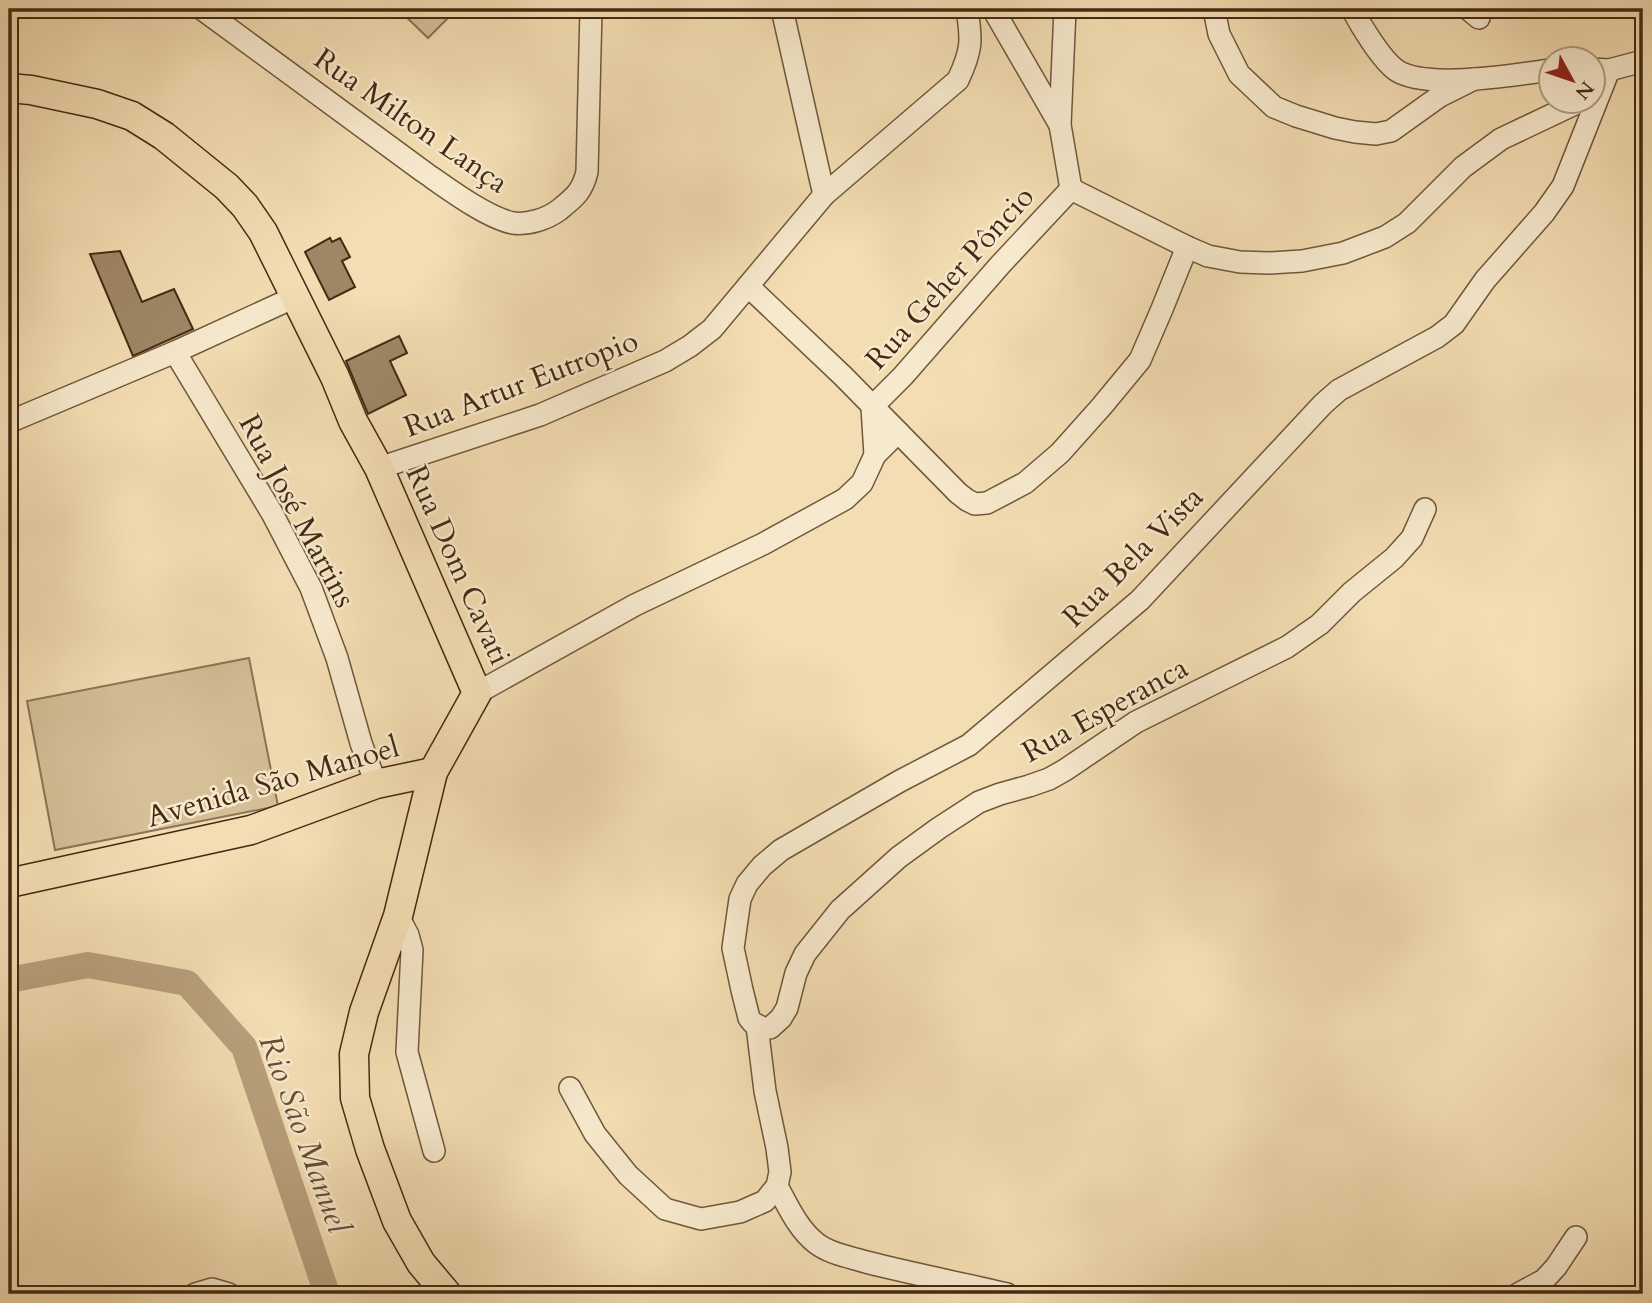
<svg xmlns="http://www.w3.org/2000/svg" width="1652" height="1303" font-family="Cardo,serif">
	<rect width="100%" height="100%" fill="#f3ddb2"/>
	<filter id="stains"><feTurbulence type="fractalNoise" baseFrequency=".00286" numOctaves="4"/><feColorMatrix values="0 0 0 0 .2 0 0 0 0 .09 0 0 0 0 .02 0 0 0 .5 -.17"/></filter>
	<radialGradient id="worn" r=".72"><stop offset=".6" stop-color="#630" stop-opacity="0"/><stop offset="1" stop-color="#630" stop-opacity=".3"/></radialGradient>
	<g fill="#d5bf97" stroke="#8c7455" stroke-width="2">
		<path d="M398,9H457L428,38Z"/>
		<path d="M249,658L278,806L55,850L27,701Z"/>
	</g>
	<g fill="none" stroke-linecap="round" stroke-linejoin="round">
		<path stroke="#b8a07c" stroke-width="26" d="M9,980L88,965L187,983L244,1047L327,1294"/>
	</g>
	<g fill="#9f8766" stroke="#442a13" stroke-width="2">
		<path d="M330,238L332,242L340,238L350,257L342,261L355,287L329,300L305,252Z"/>
		<path d="M120,251L142,302L174,289L193,329L133,356L90,254Z"/>
		<path d="M399,336L407,353L390,361L406,395L368,414L346,361Z"/>
	</g>
	<g fill="none" stroke-linecap="round" stroke-linejoin="round">
		<g stroke="#70573b" stroke-width="24">
			<g id="minor">
				<path d="M202,9L424,172C447,188 487,218 513,223C528,225 547,219 559,210C575,197 582,192 587,172L591,9"/>
				<path d="M782,9L824,195"/>
				<path d="M993,9L1060,125"/>
				<path d="M1065,9L1060,125L1071,189"/>
				<path d="M1214,9L1219,34L1239,74L1274,107L1296,116L1335,128L1355,132L1376,134L1391,131L1440,96L1474,79"/>
				<path d="M1352,9C1361,26 1381,59 1396,70C1425,90 1515,75 1550,70"/>
				<path d="M1468,9L1479,18"/>
				<path d="M1592,69L1609,70L1643,61"/>
				<path d="M1071,189L1187,247L1208,256L1240,262L1269,263L1302,261L1343,253L1385,237L1407,223L1463,167L1501,139L1579,102"/>
				<path d="M748,286L843,376L958,493L967,500L975,504L987,503L1025,483L1060,453L1102,406L1140,360L1162,309L1187,247"/>
				<path d="M175,352L272,513L311,588L337,658L361,743L376,784"/>
				<path d="M9,422L175,352L295,297"/>
				<path d="M875,455L872,407L903,376L1000,265L1071,189"/>
				<path d="M379,468L540,415L665,361L690,346L712,329L824,195L958,80C972,50 972,41 967,9"/>
				<path d="M1425,509L1412,538L1394,558L1352,592L1320,624L1287,647L1136,722L1065,770L1049,779L1029,786L1000,794L979,802L939,828L899,857L840,910L805,954L796,973L787,1008L781,1018L770,1028H763L753,1023L749,1018L742,990L733,948L740,899L747,884L762,866L781,850L900,781L969,745L1140,600L1323,404L1339,390L1437,337L1454,324L1485,280L1544,213L1563,186L1609,70"/>
				<path d="M477,693L635,605L763,544L845,499L862,483L875,455L898,432"/>
				<path d="M398,916L408,935L412,950L407,1052L434,1151"/>
				<path d="M570,1088L595,1134L628,1175L665,1209L701,1219L740,1212L765,1201L777,1186L780,1172L777,1148L765,1091L757,1026"/>
				<path d="M777,1186C788,1206 798,1229 816,1243C830,1254 850,1257 866,1262C913,1274 960,1283 1007,1294"/>
				<path d="M195,1294L212,1289L229,1294"/>
				<path d="M1518,1294L1544,1280L1556,1267L1576,1237"/>
			</g>
		</g>
		<g stroke="#442a13" stroke-width="31">
			<g id="major">
				<path d="M9,88L31,90L97,104L132,116L164,136L227,187L245,206L263,232L335,377L353,421L379,468L477,693L433,772L398,916L364,1012L354,1054L355,1098L370,1149L397,1221L421,1263L447,1294"/>
				<path d="M9,883L251,830L376,784L433,772"/>
			</g>
		</g>
		<use href="#minor" stroke="#f7e9cd" stroke-width="21"/>
		<use href="#major" stroke="#f3ddb2" stroke-width="28"/>
	</g>
	<g text-anchor="middle" dominant-baseline="central" stroke-width="5" stroke-linejoin="round" paint-order="stroke">
		<g font-size="30" fill="#442a13" stroke="#f7e9cd">
			<text transform="translate(411 121) rotate(35)">Rua Milton Lança</text>
			<text transform="translate(950 278) rotate(-48)">Rua Geher Pôncio</text>
			<text transform="translate(521 384) rotate(-21)">Rua Artur Eutropio</text>
			<text transform="translate(297 511) rotate(62)">Rua José Martins</text>
			<text transform="translate(1133 557) rotate(-45)">Rua Bela Vista</text>
			<text transform="translate(458 565) rotate(66)">Rua Dom Cavati</text>
			<text transform="translate(1105 710) rotate(-29)">Rua Esperanca</text>
			<text transform="translate(273 782) rotate(-16)">Avenida São Manoel</text>
		</g>
		<g font-size="32" font-style="italic" fill="#674d32" stroke="#f7e9cd">
			<text transform="translate(304 1134) rotate(70)">Rio São Manuel</text>
		</g>
	</g>
	<rect width="1652" height="1303" fill="none" stroke="#f3ddb2" stroke-width="35"/>
	<rect x="10" y="10" width="1631" height="1282" fill="none" stroke="#442a13" stroke-width="3.5"/>
	<rect x="18" y="18" width="1617" height="1268" fill="none" stroke="#442a13" stroke-width="2"/>
	<g transform="translate(1572 80) rotate(130)"><circle r="33" fill="#f7e9cd" stroke="#af9d83" stroke-width="2"/>
	<path d="M0-5L12 26L0 18L-12 26Z" fill="#8f2418"/>
	<text y="-10" font-size="19" font-weight="bold" text-anchor="middle" fill="#442a13">N</text>
	</g>
	<rect width="100%" height="100%" filter="url(#stains)"/>
	<rect width="100%" height="100%" fill="url(#worn)"/>
</svg>
